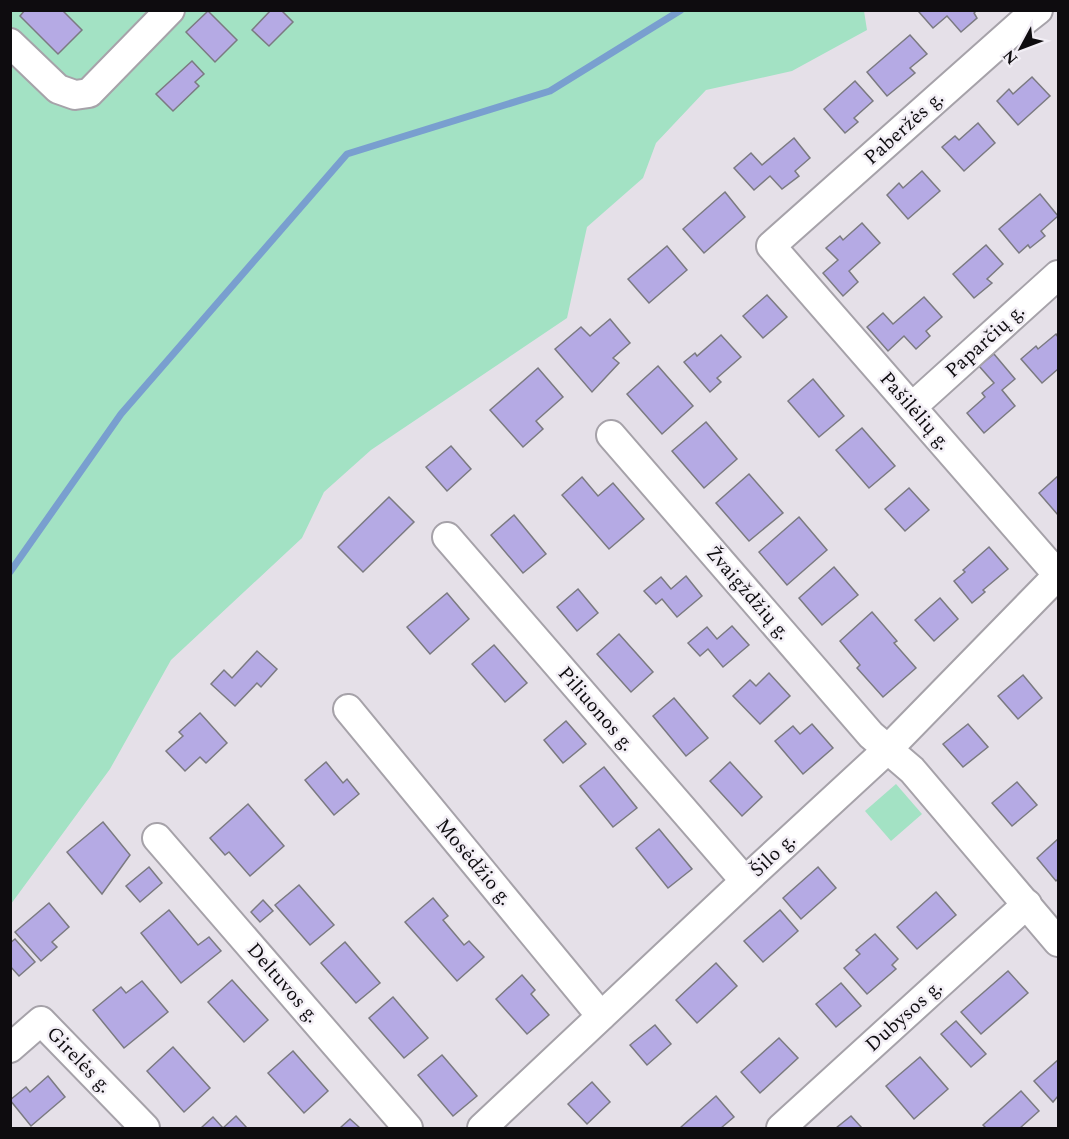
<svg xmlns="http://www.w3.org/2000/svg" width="1069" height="1139" font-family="Spectral,serif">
	<rect width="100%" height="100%" fill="#e5e0e8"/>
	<g fill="#a3e2c4">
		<path d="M11,11H864L867,30L792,71L706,90L656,143L643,178L587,227L567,318L371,450L324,492L302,538L171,660L110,769L11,904Z"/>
		<path d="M896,784L922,814L891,841L865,811Z"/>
	</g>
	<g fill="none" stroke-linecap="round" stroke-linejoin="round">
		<path stroke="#799fcf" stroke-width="7" d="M10,572L121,414L347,154L550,91L681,10"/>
	</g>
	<g fill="#b5aae4" stroke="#7b7a81" stroke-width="1.5">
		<path d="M25,10H62L82,30L58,54L20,16Z"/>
		<path d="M271,10H281L293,22L269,46L252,30Z"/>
		<path d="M921,10H977L974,13L977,18L961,32L947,16L933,28L919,12Z"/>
		<path d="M208,11L237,40L215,62L186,32Z"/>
		<path d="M910,35L927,54L910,68L915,73L887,96L867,72Z"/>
		<path d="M192,61L204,74L195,82L199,86L173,111L156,94Z"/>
		<path d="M1032,77L1050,96L1018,125L997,101L1009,89L1013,94Z"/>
		<path d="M855,81L873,101L854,118L858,122L845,133L824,109Z"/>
		<path d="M978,123L995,143L964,171L942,147L955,136L959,140Z"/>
		<path d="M794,138L810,158L795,171L799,176L782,189L770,176L754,190L734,168L751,153L762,165Z"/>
		<path d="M922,171L940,191L908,219L887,195L899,183L903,188Z"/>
		<path d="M725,192L745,217L704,253L683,229Z"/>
		<path d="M1040,194L1058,216L1041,231L1045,236L1030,248L1028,245L1019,253L999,229Z"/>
		<path d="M862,223L880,243L849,271L858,282L843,296L823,273L838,260L826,248L840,236L843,240Z"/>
		<path d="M986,245L1003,264L987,279L992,283L974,298L953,274Z"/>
		<path d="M667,246L687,270L649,303L628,279Z"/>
		<path d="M767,295L787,317L763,338L743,316Z"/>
		<path d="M924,297L942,317L926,331L930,336L916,349L904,336L888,351L867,327L883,313L893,324Z"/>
		<path d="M610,319L630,343L613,358L619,363L592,392L555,349L581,327L590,336Z"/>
		<path d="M1056,334L1058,337V369L1042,383L1021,359L1036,346L1038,349Z"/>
		<path d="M721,335L741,357L717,378L721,382L710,392L684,362L695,353L697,356Z"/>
		<path d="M994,354L1015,379L1002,390L1015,406L984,433L967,413L985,397L982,393L994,383L979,366Z"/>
		<path d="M658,366L693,406L662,434L627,394Z"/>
		<path d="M538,368L563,397L536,421L543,429L523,447L490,410Z"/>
		<path d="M813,379L844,416L819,437L788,401Z"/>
		<path d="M706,422L737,459L704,488L672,451Z"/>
		<path d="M862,428L895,466L869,488L836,450Z"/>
		<path d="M451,446L471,469L447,491L426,467Z"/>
		<path d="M749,474L783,513L749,541L716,503Z"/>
		<path d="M1058,476V515L1039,493Z"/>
		<path d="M582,477L598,496L613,483L644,519L609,549L562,495Z"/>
		<path d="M909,488L929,510L905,531L885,509Z"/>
		<path d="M389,497L414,522L363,572L338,547Z"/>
		<path d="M514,515L546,554L523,573L491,535Z"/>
		<path d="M799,517L827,550L787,585L759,552Z"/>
		<path d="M989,547L1008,569L983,590L985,592L972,603L954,581L965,572L963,570Z"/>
		<path d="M834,567L858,595L822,625L799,598Z"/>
		<path d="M686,576L702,596L677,617L662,599L656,604L644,591L661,577L671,589Z"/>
		<path d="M578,589L598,613L577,631L557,607Z"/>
		<path d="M447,593L469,619L430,654L407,627Z"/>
		<path d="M940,598L958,619L934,641L915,620Z"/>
		<path d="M872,612L897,641L894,643L916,668L883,697L857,668L860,665L840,641Z"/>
		<path d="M732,626L749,645L723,667L708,649L700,656L688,643L707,627L717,639Z"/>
		<path d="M619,634L653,672L631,692L597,654Z"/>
		<path d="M494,645L527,683L505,702L472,664Z"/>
		<path d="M257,651L277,669L261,687L257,683L235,706L211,684L224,670L232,678Z"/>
		<path d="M769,673L790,696L760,724L733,696L750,680L756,686Z"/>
		<path d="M1023,675L1042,698L1018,719L998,696Z"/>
		<path d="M674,698L708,738L686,756L653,716Z"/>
		<path d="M200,713L227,743L206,763L200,757L185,771L166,751L183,736L179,732Z"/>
		<path d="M566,721L586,744L563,763L544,740Z"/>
		<path d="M812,724L833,748L803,774L775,741L793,726L800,734Z"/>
		<path d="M968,724L988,747L963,767L943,744Z"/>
		<path d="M326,762L343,783L347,779L359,794L334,815L305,780Z"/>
		<path d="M730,762L762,797L742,816L710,781Z"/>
		<path d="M604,767L637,808L613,827L580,786Z"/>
		<path d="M1017,782L1037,805L1012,826L992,803Z"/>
		<path d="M248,804L284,846L250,876L229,852L225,855L210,838Z"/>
		<path d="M103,822L130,855L102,894L67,852Z"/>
		<path d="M659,829L692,869L668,888L636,848Z"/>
		<path d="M1058,839V879L1056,881L1037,858Z"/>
		<path d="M149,867L162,883L140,902L126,886Z"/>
		<path d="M818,867L836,888L801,919L783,898Z"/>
		<path d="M299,885L334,925L310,945L275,905Z"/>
		<path d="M936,892L956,915L917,949L897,927Z"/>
		<path d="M433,898L448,916L443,920L464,945L469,941L484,957L457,981L405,922Z"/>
		<path d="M263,900L273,911L260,922L251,912Z"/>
		<path d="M49,903L69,927L52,942L57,947L41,961L15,932Z"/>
		<path d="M169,910L198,945L209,937L221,951L181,983L141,933Z"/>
		<path d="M780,910L798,931L763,962L744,941Z"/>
		<path d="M875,934L898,959L892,965L896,969L867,994L844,968L860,954L856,950Z"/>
		<path d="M15,939L35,962L19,976L10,966V943Z"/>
		<path d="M345,942L380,983L356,1003L321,963Z"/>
		<path d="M716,963L737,986L697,1023L676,1000Z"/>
		<path d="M1008,971L1028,993L981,1034L961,1012Z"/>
		<path d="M522,975L535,990L531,994L549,1015L527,1034L496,999Z"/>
		<path d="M232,980L268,1020L244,1042L208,1002Z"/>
		<path d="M142,981L168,1012L124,1048L93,1010L121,987L126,993Z"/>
		<path d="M841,983L861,1006L836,1027L816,1004Z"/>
		<path d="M393,997L428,1038L404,1058L369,1018Z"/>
		<path d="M956,1021L986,1054L971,1067L941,1034Z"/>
		<path d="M655,1025L671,1044L647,1065L630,1045Z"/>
		<path d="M779,1038L798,1058L760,1093L741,1072Z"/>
		<path d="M173,1047L210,1088L184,1112L147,1071Z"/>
		<path d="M293,1051L328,1091L304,1113L268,1073Z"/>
		<path d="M442,1055L477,1096L453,1116L418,1075Z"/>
		<path d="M920,1057L948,1089L914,1119L886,1086Z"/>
		<path d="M1058,1060V1096L1053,1102L1034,1081Z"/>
		<path d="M48,1076L65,1097L31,1126L10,1100L26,1087L30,1092Z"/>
		<path d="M592,1082L610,1102L587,1124L568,1104Z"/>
		<path d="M1021,1091L1039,1111L1020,1128H986L983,1125Z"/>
		<path d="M716,1096L734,1117L721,1128H680Z"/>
		<path d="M236,1116L247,1128H201L213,1117L223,1128Z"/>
		<path d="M851,1116L862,1128H836Z"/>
		<path d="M350,1119L360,1128H340Z"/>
	</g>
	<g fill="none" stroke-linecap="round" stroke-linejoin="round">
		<g stroke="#a6a2a9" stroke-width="32">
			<g id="minor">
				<path d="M1038,10L1024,21L771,246L1058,575"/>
				<path d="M10,43L58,89L75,95L89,93L170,10"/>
				<path d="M912,407L1058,275"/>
				<path d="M611,435L871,735L912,770L1058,942"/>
				<path d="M447,537L745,881"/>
				<path d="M348,709L601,1016"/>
				<path d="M157,838L408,1128"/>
				<path d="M10,1048L41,1021L145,1128"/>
				<path d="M482,1128L745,881L888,749L1058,575"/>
				<path d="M781,1128L1027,904"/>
			</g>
		</g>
		<use href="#minor" stroke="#fff" stroke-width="28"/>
	</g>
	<g text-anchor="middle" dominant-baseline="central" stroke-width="5" stroke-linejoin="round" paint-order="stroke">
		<g font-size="20" fill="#0e0c0f" stroke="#f2eef5">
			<text transform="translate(904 128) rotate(-42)">Paberžės g.</text>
			<text transform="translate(985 341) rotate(-42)">Paparčių g.</text>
			<text transform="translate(915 411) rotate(49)">Pašilėlių g.</text>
			<text transform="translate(748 593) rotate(49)">Žvaigždžių g.</text>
			<text transform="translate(596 709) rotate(49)">Piliuonos g.</text>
			<text transform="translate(773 855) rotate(-43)">Šilo g.</text>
			<text transform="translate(474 862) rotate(50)">Mosėdžio g.</text>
			<text transform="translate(283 983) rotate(49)">Deltuvos g.</text>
			<text transform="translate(904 1016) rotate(-42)">Dubysos g.</text>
			<text transform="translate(79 1060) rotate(46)">Girelės g.</text>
		</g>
	</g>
	<rect width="1069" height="1139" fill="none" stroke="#0e0c0f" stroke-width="24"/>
	<g transform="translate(1021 48) rotate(229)" stroke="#f2eef5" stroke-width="4.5" paint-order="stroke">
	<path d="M0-4.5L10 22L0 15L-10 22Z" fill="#0e0c0f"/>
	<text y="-9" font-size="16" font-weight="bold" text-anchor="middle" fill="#0e0c0f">N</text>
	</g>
</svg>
